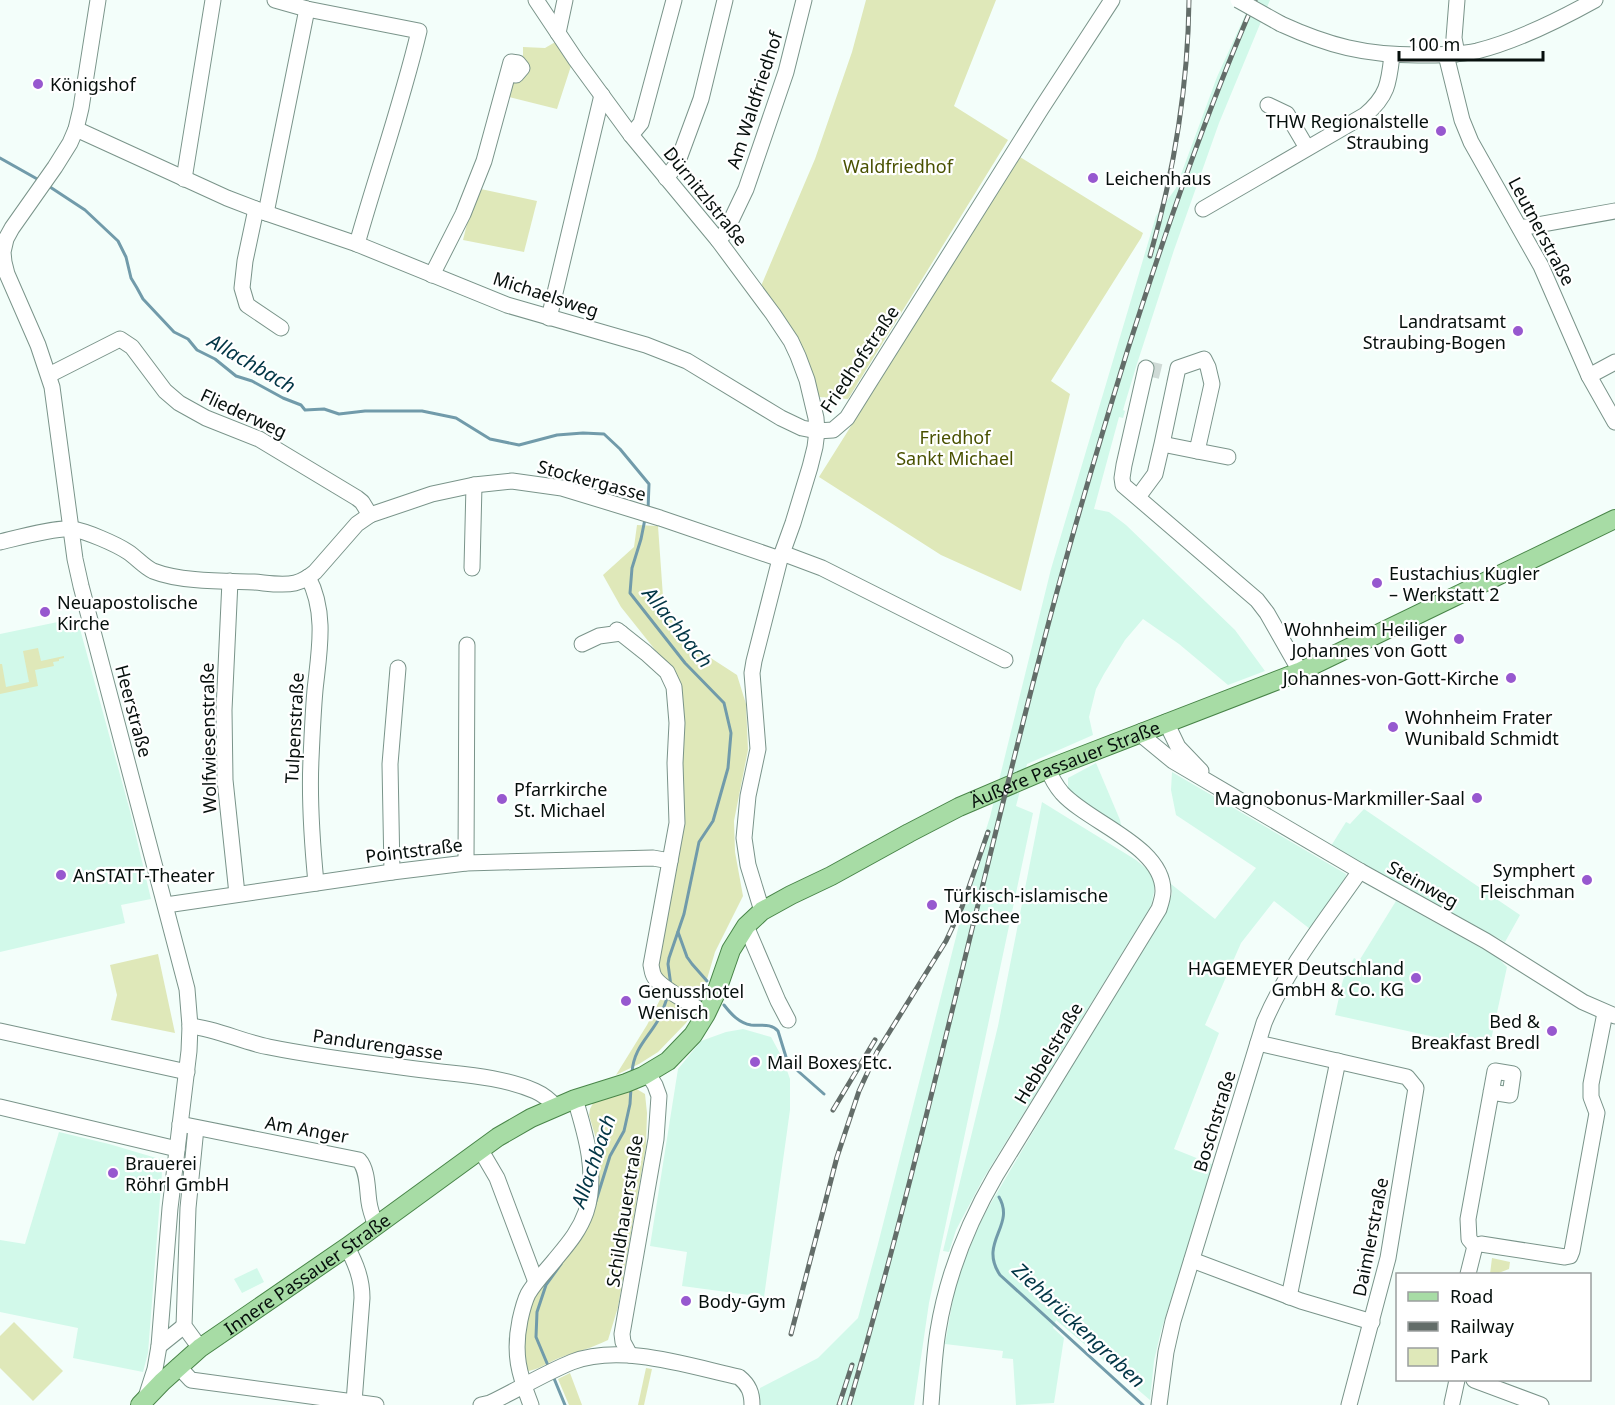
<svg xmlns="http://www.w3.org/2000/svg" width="1615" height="1405" font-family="'Noto Sans',sans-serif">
	<rect width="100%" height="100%" fill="#f3fefa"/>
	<g fill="#d2f9ea">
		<path d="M1252,0H1270L1219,123L1174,250L1136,367L1123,410L1125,411L1123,418L1119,417L1094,509L1109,512L1126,525L1235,630L1265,671L1228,685L1179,644L1143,619L1125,640L1104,674L1096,689L1089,717L1093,735L1027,764L1016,806L1033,813L929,1303L914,1405H757L760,1388L818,1358L858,1318L878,1244L956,937L968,886L990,817L1051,569L1156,216L1176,188L1217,77Z"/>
		<path d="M77,618L130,811L151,899L121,905L125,923L0,952V634Z"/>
		<path d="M1096,763L1120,820L1122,831L1068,791V778Z"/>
		<path d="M1172,772L1346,874L1345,880L1310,929L1274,901L1241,943L1205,1025L1219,1033L1174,1149L1214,1165L1161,1331L1154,1361L1150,1400L1056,1320L1053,1328L1064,1338L1054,1403L1016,1405L1013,1359L1002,1358L1003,1351L945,1344L956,1282L976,1232L988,1208L1168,904L1172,894L1171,884L1215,919L1256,868L1176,815L1171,790Z"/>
		<path d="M1042,802L1136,860L1148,870L1154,880V892L1151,906L983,1179L956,1230L949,1252L943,1251L998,1026Z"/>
		<path d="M1364,809L1520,915L1505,942L1331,846L1346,822L1350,824Z"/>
		<path d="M1396,901L1497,957L1507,967L1489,1049L1335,1015L1343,980L1354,958L1359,961Z"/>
		<path d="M743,1029L771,1037L783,1059L790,1079V1110L764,1297L682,1286L687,1252L650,1246L678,1069L701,1041L726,1032Z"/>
		<path d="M59,1132L109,1144L163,1160L148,1353L143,1372L73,1358L78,1328L0,1312V1240L25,1244Z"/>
		<path d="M257,1268L264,1282L242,1293L234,1279Z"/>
	</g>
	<g fill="#dfe8b9">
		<path d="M866,0H996L954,106L1008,140L848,399L819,397L807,363L761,286L815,159L852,52Z"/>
		<path d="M557,41L571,66L557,109L505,96L523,61V47L545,48Z"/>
		<path d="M1020,157L1143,233L1141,238L1051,381L1070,394L1021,591L941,555L819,477Z"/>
		<path d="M476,188L537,201L524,252L463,240Z"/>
		<path d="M637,525L658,526L664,611L700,651L737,675L746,704L748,750L734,821L735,852L743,896L715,952L702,996L686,1023L658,1052L639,1064L616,1075L647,1025L668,984L659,977L656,966L680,822L672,671L621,607L603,575L634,547Z"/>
		<path d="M38,648L41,661L64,656V658L59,659V661L53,662L54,666L35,670L38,686L0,694V664H2L6,687L29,682L23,651Z"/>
		<path d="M158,954L175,1033L111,1020L117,995L110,965Z"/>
		<path d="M635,1088L645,1094L647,1113L646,1146L618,1307L608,1340C592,1348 576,1352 559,1358C548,1362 536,1372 524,1371L523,1324L529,1305L573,1243L597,1169V1142L589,1115L590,1109L593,1103Z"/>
		<path d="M1492,1258L1510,1262L1509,1269L1496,1274H1490Z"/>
		<path d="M14,1322L63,1371L33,1401L0,1368V1336Z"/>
		<path d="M646,1368L652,1369L644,1405H638Z"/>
		<path d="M570,1373L582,1405H569L558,1379Z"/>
	</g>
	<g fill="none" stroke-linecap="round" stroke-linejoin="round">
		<g stroke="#719baa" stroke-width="3">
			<path d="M0,158L39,180"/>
			<path d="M47,185L85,210L118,241L126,257L131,278L137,288L143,299L174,332L188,339L197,350L215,359L236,376L252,381L283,398L301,405L305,410L324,409L339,414L365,411H422L456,418L490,439L519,445L557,435L583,433L604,434L620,449L649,484L648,510"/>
			<path d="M645,519L641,539L632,568L630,593L685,663L724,703L731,733L728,768L713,821L699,842L684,914L669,958L668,964L671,986"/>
			<path d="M678,932L687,957L692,964L707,981"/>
			<path d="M724,1005C731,1014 739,1023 751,1025C761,1026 771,1023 778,1031L786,1057L790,1064L824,1094"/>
			<path d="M632,1072C634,1049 646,1040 657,1022C662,1014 665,1004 668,995"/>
			<path d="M999,1197C1016,1226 978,1242 1000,1275L1143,1405"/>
			<path d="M595,1204L610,1156L624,1131L630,1104L631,1088"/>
			<path d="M549,1368L536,1337L537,1312L546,1285L561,1264"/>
			<path d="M553,1376L565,1405"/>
		</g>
		<path stroke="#cfdad6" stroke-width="15" stroke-dasharray="15 8" stroke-linecap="butt" d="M1146,368L1175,375"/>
		<g stroke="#7a948a" stroke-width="17">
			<g id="minor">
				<path d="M98,0L81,108L76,129L70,143L55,167L12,228L6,239L3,252L4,262L7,274L38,345L52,387L75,559L81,586L187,989L190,1026L189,1051L170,1208L159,1346L155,1369L146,1397"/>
				<path d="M275,0L307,9L419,31C402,103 377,173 357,244"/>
				<path d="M536,0L576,60L631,135L718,240L773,314L791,341L798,356L807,380L816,418L817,431L815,447L810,467L793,523L780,559L754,661L752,673L758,749L748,796L744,838L748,865L762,911"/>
				<path d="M1281,24C1329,46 1365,55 1418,55C1438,55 1457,55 1477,51C1517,41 1559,20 1595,0"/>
				<path d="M558,33L565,0"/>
				<path d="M1457,54L1454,38L1457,0"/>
				<path d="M1446,55L1462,120L1471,142L1541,266L1589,376L1615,422"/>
				<path d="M1268,105L1287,114L1307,148"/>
				<path d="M76,129L227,198L266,213L357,244L507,305L646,345L687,361L781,418L802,428L817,431L833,430L847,418L867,386L1041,109L1112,0"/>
				<path d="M631,135L641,123L674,0"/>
				<path d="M666,178L677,164L701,99L725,0"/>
				<path d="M184,179L213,0"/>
				<path d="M256,209L245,261L242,288L247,305L281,328"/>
				<path d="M1203,209L1365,115C1388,96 1389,82 1392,55"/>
				<path d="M266,213L307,9"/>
				<path d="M1520,228L1615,211"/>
				<path d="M718,240L725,233L746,189L786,72L804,0"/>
				<path d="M432,275L463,214L484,161L511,62L518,63L522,68L516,75L508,74"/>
				<path d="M549,318L602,95"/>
				<path d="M1146,368L1124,465L1122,478L1123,485L1257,600L1267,613L1296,664L1299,672"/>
				<path d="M49,375L120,339L132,347L165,391L179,403L206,418L259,439L357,498L362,502L370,515"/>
				<path d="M1589,376L1615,362"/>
				<path d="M1197,451L1228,457"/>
				<path d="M1138,497L1155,474L1162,444L1197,451L1212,384L1208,367L1204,359L1178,368L1162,444"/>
				<path d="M0,542C17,538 57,527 72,529C86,531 116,544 128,552C137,558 143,566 153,571C181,582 224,581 254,582C267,583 282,586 295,583C303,581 309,577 315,572L357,524L370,515L432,494L474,485L512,481L562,488L660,518L780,559"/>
				<path d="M782,553L822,568L1005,660"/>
				<path d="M472,568L474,485"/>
				<path d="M308,577C327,612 319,652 315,690C313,713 312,736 311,759C309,801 312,842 316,883"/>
				<path d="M230,581L224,710L225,780L237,894"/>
				<path d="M617,630L646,653L667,672L674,687L677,723L675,763L677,823L651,965C652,969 652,974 655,978C663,990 693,1004 706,1014"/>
				<path d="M582,644L599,636L621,633"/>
				<path d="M1166,722L1178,747L1201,771"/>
				<path d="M1142,731L1145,738L1173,761L1360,871L1486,941L1583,1002L1615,1016"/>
				<path d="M466,863L467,645"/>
				<path d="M392,872L390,764L398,668"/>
				<path d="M166,905L392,872L466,863L653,858L670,861"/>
				<path d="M746,926L778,1001L788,1020"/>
				<path d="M190,1026C218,1029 242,1042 269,1047C323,1058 378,1064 432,1071C466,1075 503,1077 535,1091C544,1095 550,1100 556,1107"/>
				<path d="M0,1031L187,1072"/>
				<path d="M1258,1043L1407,1077L1416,1088L1388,1258L1349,1405"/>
				<path d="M0,1107L177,1149"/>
				<path d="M180,1124L359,1160C368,1170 367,1189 369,1202C370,1210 373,1218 376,1226"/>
				<path d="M196,1128L188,1208L184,1326L200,1348"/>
				<path d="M480,1149L497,1178L536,1282"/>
				<path d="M1475,1246L1469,1239L1468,1219L1495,1071L1513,1074L1510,1095L1491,1092"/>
				<path d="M347,1247C356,1264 362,1279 362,1298L354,1402"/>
				<path d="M1192,1260L1301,1301L1372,1322"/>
				<path d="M1468,1274L1475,1246L1481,1244L1565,1257L1570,1256L1572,1251L1597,1113L1591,1097V1084L1605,1013"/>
				<path d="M1289,1297L1338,1061"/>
				<path d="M159,1346L184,1326"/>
				<path d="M630,1355L623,1342L622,1334L656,1139L659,1096L655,1085L648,1074"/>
				<path d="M178,1366L191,1380L376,1405"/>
				<path d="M1474,1380L1541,1405"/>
				<path d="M1452,1403L1457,1380"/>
				<path d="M481,1405L490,1403C517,1390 545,1373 572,1362C621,1343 689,1366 739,1377C749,1385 752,1393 752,1405"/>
				<path d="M531,1405C519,1374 513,1354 520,1320C522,1311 524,1302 528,1294C535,1282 545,1272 554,1261C567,1245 579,1232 586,1212C598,1175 586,1135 575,1099"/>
				<path d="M931,1405C933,1380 934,1355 938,1331C947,1275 968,1223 996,1175L1159,909C1161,903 1163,897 1163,891C1163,846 1089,823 1062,793C1056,786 1051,777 1048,769"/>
				<path d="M1159,1405L1166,1352L1173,1321L1264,1023C1287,968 1326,920 1360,871"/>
			</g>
		</g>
		<g stroke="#488548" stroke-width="20">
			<g id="major">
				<path id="s1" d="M140,1405L162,1382L200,1348L347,1247L498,1137L531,1118L575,1099L626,1083L643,1076L668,1061L693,1035L706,1014L716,993L731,950L746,926L762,911L791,895L831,876L909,833L959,807L1048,769L1299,672L1615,519"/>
			</g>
		</g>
		<use href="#minor" stroke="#fff" stroke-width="15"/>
		<use href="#major" stroke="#a7dca5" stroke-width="18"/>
		<g stroke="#636d69" stroke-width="5">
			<g id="rail">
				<path d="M1150,256C1174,172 1188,87 1189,0"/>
				<path d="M833,1110L875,1040"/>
				<path d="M791,1334L837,1157L859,1091L877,1052L946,941L962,907L988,832"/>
				<path d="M839,1405L852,1365"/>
				<path d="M849,1405C921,1157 975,906 1040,656C1066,554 1096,453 1127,352C1165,233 1205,115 1255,0"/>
			</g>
		</g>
		<use href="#rail" stroke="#fff" stroke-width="3" stroke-dasharray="9" stroke-linecap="butt"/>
		<g stroke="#7a948a" stroke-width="17" stroke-linecap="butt">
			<path id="minor-bridge" d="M1238,0L1281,24"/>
		</g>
		<use href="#minor-bridge" stroke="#fff" stroke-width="15"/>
	</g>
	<g fill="#9758cf" stroke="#fff" stroke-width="2">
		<circle cx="38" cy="84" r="6"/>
		<circle cx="1441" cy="131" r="6"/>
		<circle cx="1093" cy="178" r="6"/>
		<circle cx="1518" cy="331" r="6"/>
		<circle cx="1377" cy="583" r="6"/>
		<circle cx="45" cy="612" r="6"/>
		<circle cx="1459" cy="639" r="6"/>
		<circle cx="1511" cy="678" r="6"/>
		<circle cx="1393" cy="727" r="6"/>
		<circle cx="1477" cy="798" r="6"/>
		<circle cx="502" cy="799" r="6"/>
		<circle cx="61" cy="875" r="6"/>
		<circle cx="1587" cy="880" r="6"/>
		<circle cx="932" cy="905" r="6"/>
		<circle cx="1416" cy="978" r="6"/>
		<circle cx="626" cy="1001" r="6"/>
		<circle cx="1552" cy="1031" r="6"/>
		<circle cx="755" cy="1062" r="6"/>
		<circle cx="113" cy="1173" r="6"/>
		<circle cx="686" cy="1301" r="6"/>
	</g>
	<g text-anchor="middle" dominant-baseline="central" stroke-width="4.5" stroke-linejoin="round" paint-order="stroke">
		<g font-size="18" fill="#060f0c" stroke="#fff" text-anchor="start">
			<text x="50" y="84">Königshof</text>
			<text x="1429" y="121" text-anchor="end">THW Regionalstelle<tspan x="1429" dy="21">Straubing</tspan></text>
			<text x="1105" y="178">Leichenhaus</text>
			<text x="1506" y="321" text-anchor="end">Landratsamt<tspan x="1506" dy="21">Straubing-Bogen</tspan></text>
			<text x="1389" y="573">Eustachius Kugler<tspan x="1389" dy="21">– Werkstatt 2</tspan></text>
			<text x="57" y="602">Neuapostolische<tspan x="57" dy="21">Kirche</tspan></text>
			<text x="1447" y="629" text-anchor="end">Wohnheim Heiliger<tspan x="1447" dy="21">Johannes von Gott</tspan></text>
			<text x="1499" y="678" text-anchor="end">Johannes-von-Gott-Kirche</text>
			<text x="1405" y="717">Wohnheim Frater<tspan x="1405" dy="21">Wunibald Schmidt</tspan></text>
			<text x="514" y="789">Pfarrkirche<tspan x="514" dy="21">St. Michael</tspan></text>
			<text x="1465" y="798" text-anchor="end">Magnobonus-Markmiller-Saal</text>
			<text x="1575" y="870" text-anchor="end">Symphert<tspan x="1575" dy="21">Fleischman</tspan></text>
			<text x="73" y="875">AnSTATT-Theater</text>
			<text x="944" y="895">Türkisch-islamische<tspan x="944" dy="21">Moschee</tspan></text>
			<text x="1404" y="968" text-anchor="end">HAGEMEYER Deutschland<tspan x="1404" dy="21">GmbH &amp; Co. KG</tspan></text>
			<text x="638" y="991">Genusshotel<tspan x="638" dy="21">Wenisch</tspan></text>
			<text x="1540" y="1021" text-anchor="end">Bed &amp;<tspan x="1540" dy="21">Breakfast Bredl</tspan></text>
			<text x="767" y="1062">Mail Boxes Etc.</text>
			<text x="125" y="1163">Brauerei<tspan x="125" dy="21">Röhrl GmbH</tspan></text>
			<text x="698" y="1301">Body-Gym</text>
		</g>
		<g font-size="18" fill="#060f0c" stroke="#fff">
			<text transform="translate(754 100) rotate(-72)">Am Waldfriedhof</text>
			<text transform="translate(706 196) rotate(51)">Dürnitzlstraße</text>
			<text transform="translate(1542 231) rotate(62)">Leutnerstraße</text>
			<text transform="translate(546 294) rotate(18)">Michaelsweg</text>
			<text transform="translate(859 359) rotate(-56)">Friedhofstraße</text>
			<text transform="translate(244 413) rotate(25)">Fliederweg</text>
			<text transform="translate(592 480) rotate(15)">Stockergasse</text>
			<text transform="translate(134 711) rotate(75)">Heerstraße</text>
			<text transform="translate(294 728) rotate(-87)">Tulpenstraße</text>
			<text transform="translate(208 738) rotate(-91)">Wolfwiesenstraße</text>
			<text stroke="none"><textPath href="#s1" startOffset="1152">Äußere Passauer Straße</textPath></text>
			<text transform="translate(414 850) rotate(-7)">Pointstraße</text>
			<text transform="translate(1423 884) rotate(29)">Steinweg</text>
			<text transform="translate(378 1044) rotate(8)">Pandurengasse</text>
			<text transform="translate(1048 1053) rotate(-59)">Hebbelstraße</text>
			<text transform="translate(1214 1121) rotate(-73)">Boschstraße</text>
			<text transform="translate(307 1129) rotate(10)">Am Anger</text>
			<text transform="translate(624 1211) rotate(-81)">Schildhauerstraße</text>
			<text transform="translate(1370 1237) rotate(-79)">Daimlerstraße</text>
			<text stroke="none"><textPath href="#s1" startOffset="213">Innere Passauer Straße</textPath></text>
		</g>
		<g font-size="18" fill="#495100" stroke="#fff">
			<text x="898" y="166">Waldfriedhof</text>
			<text x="955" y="437">Friedhof<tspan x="955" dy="21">Sankt Michael</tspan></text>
		</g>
		<g font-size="20" font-style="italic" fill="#013545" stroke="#fff">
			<text transform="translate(252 363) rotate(30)">Allachbach</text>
			<text transform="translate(678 627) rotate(51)">Allachbach</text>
			<text transform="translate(593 1161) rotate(-71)">Allachbach</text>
			<text transform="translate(1079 1325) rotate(43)">Ziehbrückengraben</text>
		</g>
	</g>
	<rect x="1396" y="1273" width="195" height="108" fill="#ffffff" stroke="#9b9f9e" stroke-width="1.5"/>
	<rect x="1408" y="1292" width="30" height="9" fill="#a7dca5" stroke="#9b9f9e" stroke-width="1.5"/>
	<text x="1450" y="1303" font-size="18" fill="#060f0c">Road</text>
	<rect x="1408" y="1322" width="30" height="9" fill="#636d69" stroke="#9b9f9e" stroke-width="1.5"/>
	<text x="1450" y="1333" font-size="18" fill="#060f0c">Railway</text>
	<rect x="1408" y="1348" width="30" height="18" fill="#dfe8b9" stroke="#9b9f9e" stroke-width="1.5"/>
	<text x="1450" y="1363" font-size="18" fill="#060f0c">Park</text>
	<path d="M1399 51v9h144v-9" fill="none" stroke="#060f0c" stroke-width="3"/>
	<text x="1408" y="51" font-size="18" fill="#060f0c" stroke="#ffffff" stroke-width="4.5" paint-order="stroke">100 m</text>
</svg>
